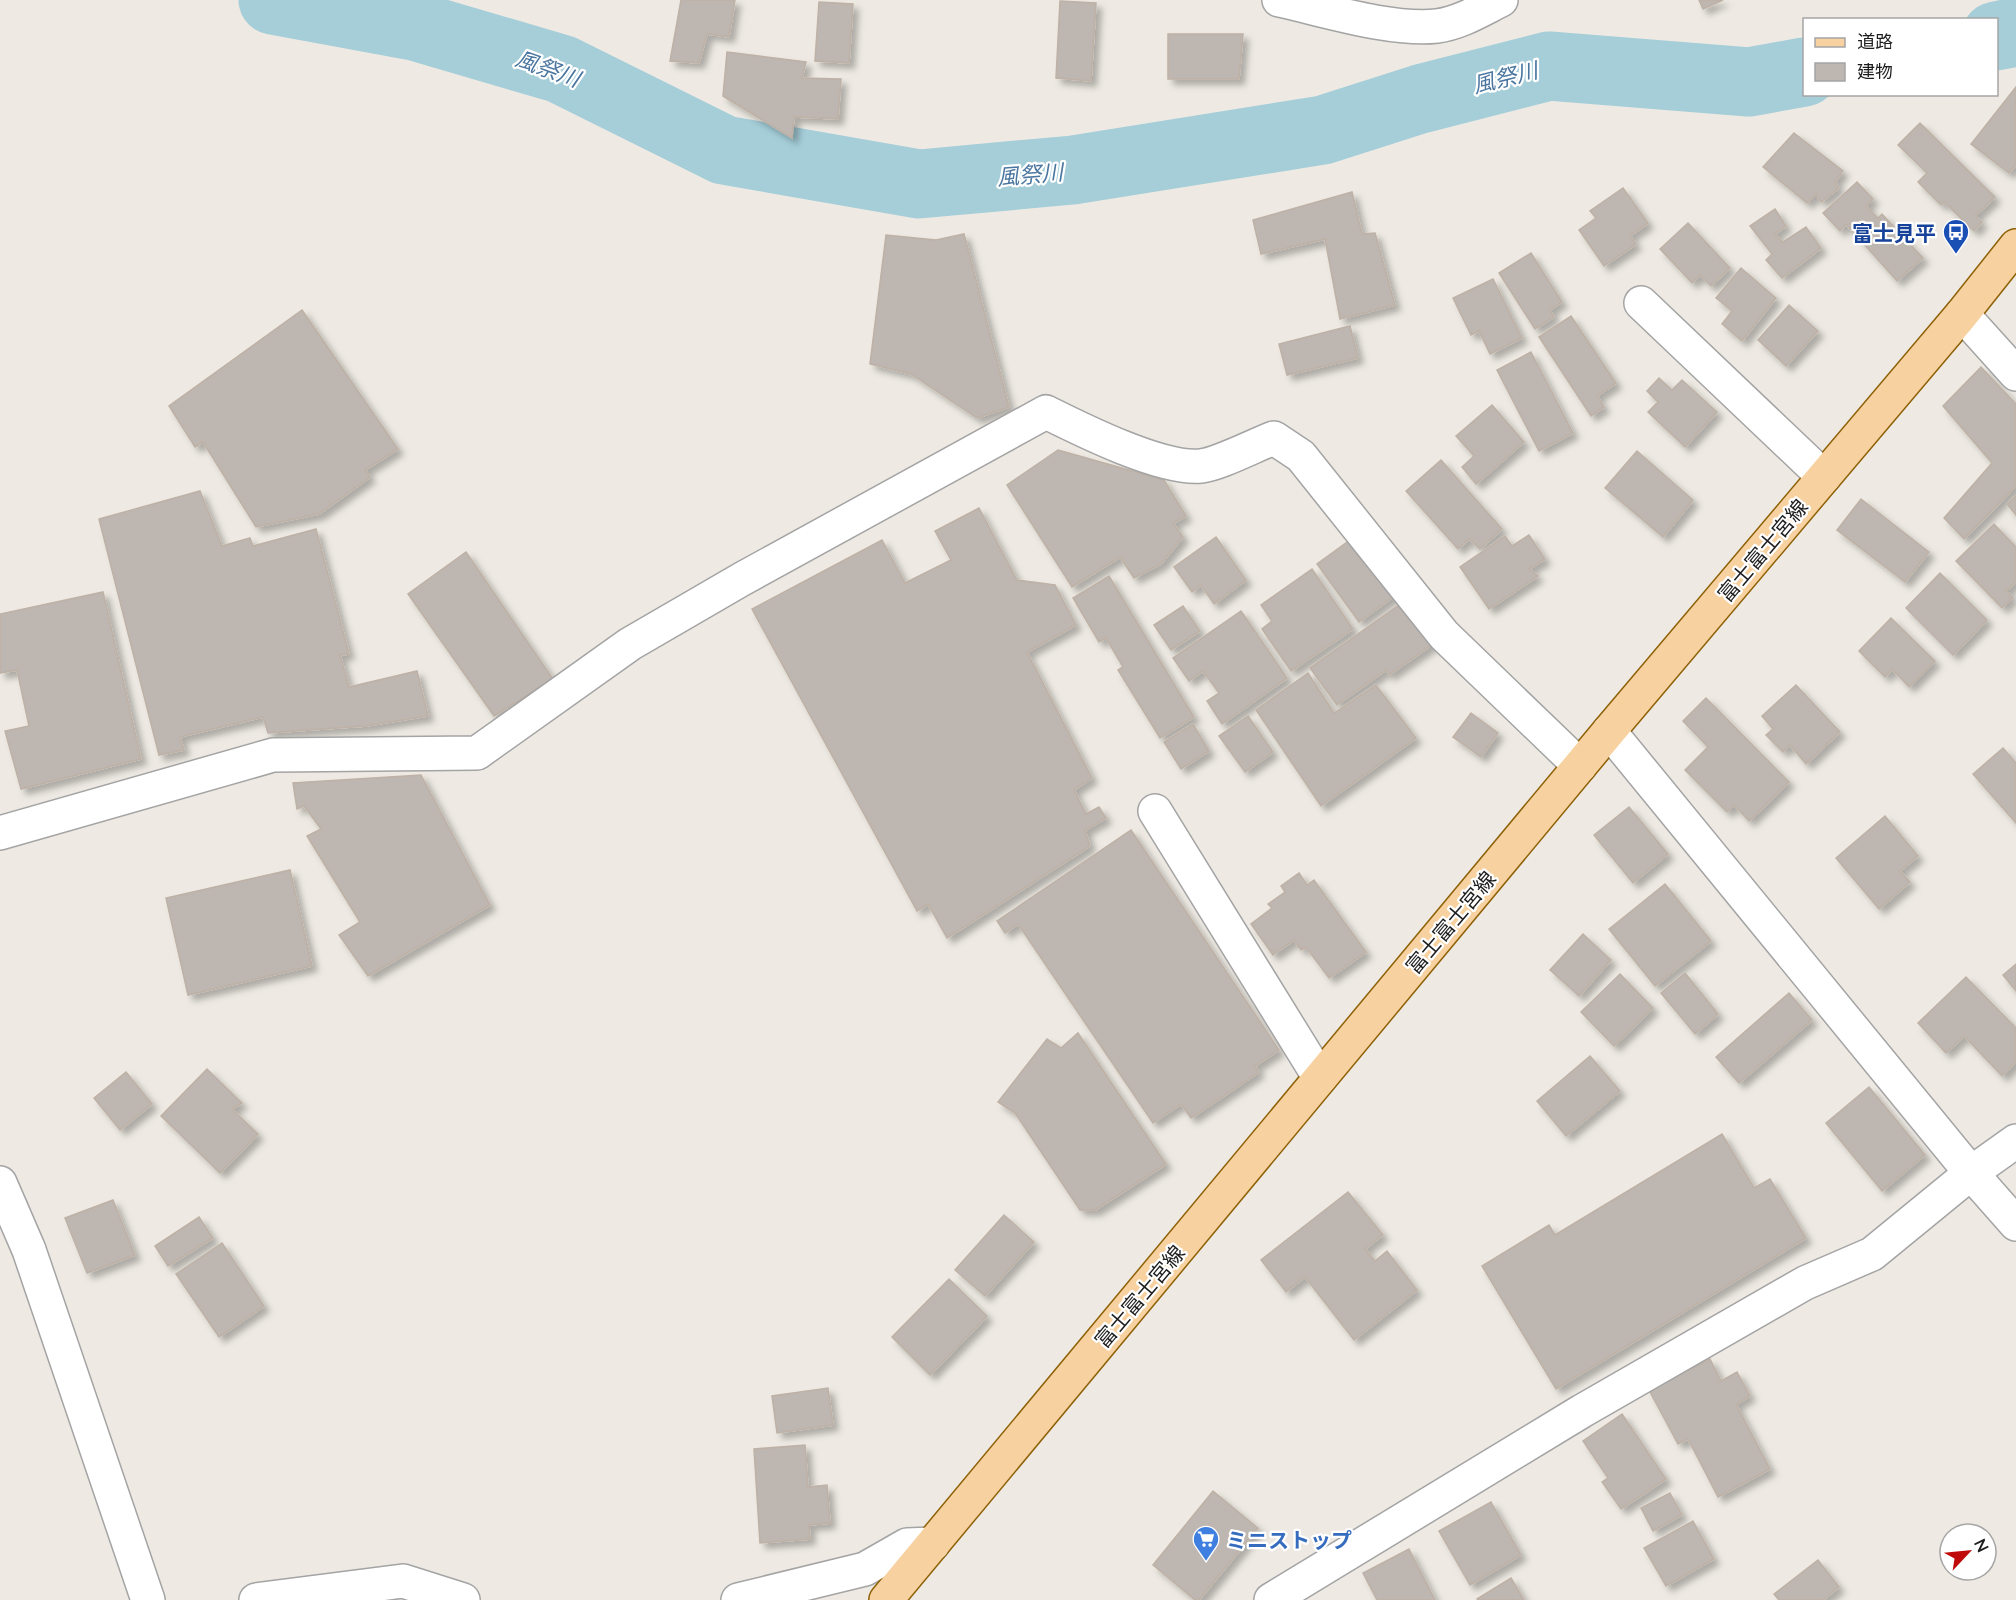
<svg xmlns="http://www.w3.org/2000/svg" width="2016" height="1600" font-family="Lato,'Noto Sans JP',sans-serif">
	<defs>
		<filter id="shadow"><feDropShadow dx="5.5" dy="5.5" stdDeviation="3" flood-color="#0004"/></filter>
	</defs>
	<rect width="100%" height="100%" fill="#eeeae3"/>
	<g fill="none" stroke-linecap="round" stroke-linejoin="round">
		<g stroke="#a5ced9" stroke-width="69">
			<path d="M273,0L414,26L561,69L724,150L919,184L1073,170L1323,130L1420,99L1549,66L1749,82L1804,72"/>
			<path d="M1996,36L2016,32"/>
		</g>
	</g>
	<g fill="#beb6b0" stroke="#beb1a6" stroke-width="1.5" filter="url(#shadow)">
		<path d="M681,0H735L729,37L707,34L699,63L670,61Z"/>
		<path d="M1699,0H1723L1703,9Z"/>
		<path d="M1060,1L1096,3L1091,81L1056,78Z"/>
		<path d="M819,2L853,4L849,63L815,61Z"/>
		<path d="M1168,34H1243L1239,79H1168Z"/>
		<path d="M727,52L806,62L802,78L841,79L838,119L794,117L792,138L723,96Z"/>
		<path d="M2016,87V165L2009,173L1971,144Z"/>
		<path d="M1920,123L1995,197L1975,216L1982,222L1974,231L1944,202L1941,205L1918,182L1927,173L1898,145Z"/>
		<path d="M1794,133L1843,171L1835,182L1839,188L1821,202L1816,194L1807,203L1763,167Z"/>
		<path d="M1857,182L1873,199L1866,206L1878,218L1882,214L1923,258L1897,281L1846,224L1840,231L1823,213Z"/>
		<path d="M1623,188L1648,223L1630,236L1636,244L1604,266L1579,230L1596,218L1590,211Z"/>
		<path d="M1352,192L1362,234L1375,233L1395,305L1340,319L1325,239L1261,254L1253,220Z"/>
		<path d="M1775,209L1786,226L1775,234L1783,242L1806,227L1821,248L1782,278L1766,260L1772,254L1750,226Z"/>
		<path d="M1688,223L1730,268L1711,286L1700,275L1692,283L1660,249Z"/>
		<path d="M964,234L1009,407L977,418L911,374L870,364L886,235L936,240Z"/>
		<path d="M1531,253L1562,302L1550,310L1554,317L1535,329L1499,273Z"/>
		<path d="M1741,268L1776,298L1742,341L1722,324L1732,311L1716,298Z"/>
		<path d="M1493,279L1522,338L1490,354L1479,331L1471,335L1453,298Z"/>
		<path d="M1789,305L1818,331L1786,366L1758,340Z"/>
		<path d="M302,310L398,449L365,470L370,477L319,514L256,527L203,442L195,447L169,406Z"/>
		<path d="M1571,316L1616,383L1597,396L1604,407L1591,416L1539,337Z"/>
		<path d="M1350,326L1358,358L1287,375L1279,344Z"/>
		<path d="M1531,352L1573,433L1539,451L1497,370Z"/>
		<path d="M1981,367L2016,404V486L1964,539L1944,518L1992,463L1943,406Z"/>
		<path d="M1659,378L1672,390L1682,380L1717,412L1685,447L1648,412L1658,402L1647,391Z"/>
		<path d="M1492,405L1524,442L1476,484L1462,467L1474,456L1456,436Z"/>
		<path d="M1058,450L1164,480L1186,516L1173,523L1183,537L1161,564L1134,578L1120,557L1072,587L1007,485Z"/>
		<path d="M1637,451L1693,500L1663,537L1605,488Z"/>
		<path d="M1441,460L1502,529L1480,549L1469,539L1458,549L1406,491Z"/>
		<path d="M200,491L222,546L250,538L253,546L316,529L349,654L340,655L349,687L417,671L428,716L366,726L268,733L263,717L180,737L184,750L159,755L99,519Z"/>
		<path d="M2016,496V515L2007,504Z"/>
		<path d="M1861,499L1929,552L1905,582L1837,530Z"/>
		<path d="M979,508L1017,580L1055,585L1076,625L1027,652L1092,778L1074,790L1086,814L1099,807L1106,818L1085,830L1090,846L947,938L928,904L917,911L752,609L882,540L905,583L951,560L935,531Z"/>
		<path d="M1994,524L2016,547V582L2006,591L2013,597L2002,608L1956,561Z"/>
		<path d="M1529,535L1545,559L1529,569L1538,576L1489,609L1460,567L1505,536L1512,546Z"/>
		<path d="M1216,537L1246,580L1214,604L1201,585L1192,592L1174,567Z"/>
		<path d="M1350,540L1397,594L1359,622L1317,564Z"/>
		<path d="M466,552L553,679L494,716L408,594Z"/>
		<path d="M1312,569L1353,629L1291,671L1262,629L1272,621L1261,605Z"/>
		<path d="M1940,573L1987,620L1953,655L1906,608Z"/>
		<path d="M1109,576L1194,717L1160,738L1118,670L1123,667L1106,638L1099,642L1073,598Z"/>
		<path d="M103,592L141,759L21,789L5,731L29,726L17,670L0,673V614Z"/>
		<path d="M1403,602L1433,644L1389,675L1386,670L1337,705L1310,668Z"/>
		<path d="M1183,606L1200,631L1171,650L1154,625Z"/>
		<path d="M1241,611L1287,678L1222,724L1207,701L1219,693L1203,671L1189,681L1173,658Z"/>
		<path d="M1891,618L1935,661L1909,687L1892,669L1885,677L1859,651Z"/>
		<path d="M1308,673L1334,713L1376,685L1416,738L1321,806L1256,710Z"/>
		<path d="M1796,685L1840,732L1806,764L1790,745L1783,752L1766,735L1773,729L1762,716Z"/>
		<path d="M1706,698L1789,782L1749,821L1734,805L1727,812L1685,770L1708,747L1683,721Z"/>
		<path d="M1471,713L1498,733L1481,757L1453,737Z"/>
		<path d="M1248,716L1273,752L1245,772L1219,736Z"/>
		<path d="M1193,724L1209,751L1181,769L1164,742Z"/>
		<path d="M2003,748L2016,763V823L1973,774Z"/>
		<path d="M421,775L490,905L368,976L339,935L360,922L307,836L321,829L304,806L297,809L293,783Z"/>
		<path d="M1629,807L1668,854L1633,883L1594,835Z"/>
		<path d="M1885,816L1918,856L1900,871L1910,882L1879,909L1836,858Z"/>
		<path d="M1131,830L1279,1050L1255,1066L1259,1072L1191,1118L1181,1104L1153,1123L1018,924L1005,933L997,921Z"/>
		<path d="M290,870L312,966L188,995L166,898Z"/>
		<path d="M1299,873L1307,885L1314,880L1366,952L1329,978L1306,947L1301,950L1294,940L1273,955L1251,924L1272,908L1268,904L1285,892L1281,886Z"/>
		<path d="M1665,884L1711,941L1655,986L1609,929Z"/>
		<path d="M1583,934L1611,960L1579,996L1550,970Z"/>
		<path d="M2016,964V991L2003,975Z"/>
		<path d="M1685,973L1718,1014L1695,1034L1661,993Z"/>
		<path d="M1620,974L1653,1008L1614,1046L1581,1012Z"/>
		<path d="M1966,977L2016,1028V1062L2002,1076L1964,1036L1946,1053L1918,1023Z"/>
		<path d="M1789,993L1812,1020L1739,1083L1716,1057Z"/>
		<path d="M1078,1033L1166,1164L1095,1210H1080L1015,1113L998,1102L1047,1039L1061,1048Z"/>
		<path d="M1590,1056L1620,1091L1566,1136L1537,1101Z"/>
		<path d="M207,1069L242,1103L232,1109L258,1134L220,1173L161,1116Z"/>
		<path d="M126,1072L152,1104L120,1130L94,1098Z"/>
		<path d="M1869,1087L1925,1155L1882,1191L1826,1123Z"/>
		<path d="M1722,1134L1754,1188L1770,1179L1806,1238L1556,1389L1482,1266L1549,1225L1555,1235Z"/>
		<path d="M1348,1192L1383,1235L1365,1249L1375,1261L1387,1251L1417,1290L1354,1340L1305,1277L1286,1292L1261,1260Z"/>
		<path d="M113,1200L135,1255L87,1273L65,1218Z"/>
		<path d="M1004,1215L1034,1242L985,1296L955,1270Z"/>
		<path d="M199,1217L213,1238L168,1266L155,1246Z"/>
		<path d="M222,1243L264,1306L219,1337L176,1274Z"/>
		<path d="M949,1279L987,1316L930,1375L892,1337Z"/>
		<path d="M1710,1359L1721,1381L1737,1372L1750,1396L1736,1404L1770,1469L1718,1497L1688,1439L1678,1444L1649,1390Z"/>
		<path d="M828,1388L833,1425L777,1433L772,1396Z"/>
		<path d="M1622,1414L1666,1479L1621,1509L1602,1482L1608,1478L1583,1441Z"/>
		<path d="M805,1445L808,1487L827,1485L830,1523L809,1525L810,1539L760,1543L754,1449Z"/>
		<path d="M1213,1491L1258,1528L1199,1600H1195L1153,1565Z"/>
		<path d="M1670,1493L1682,1515L1653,1531L1641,1508Z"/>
		<path d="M1491,1502L1521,1555L1470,1585L1439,1531Z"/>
		<path d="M1693,1521L1714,1559L1666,1586L1644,1548Z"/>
		<path d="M1409,1549L1435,1600H1377L1363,1573Z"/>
		<path d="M1818,1560L1839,1587L1823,1600H1779L1774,1594Z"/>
		<path d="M1511,1578L1524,1600H1478L1477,1599Z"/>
	</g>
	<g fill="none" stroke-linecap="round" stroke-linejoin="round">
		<g stroke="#a4a4a4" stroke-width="36">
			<g id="minor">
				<path d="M1279,0C1325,10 1391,31 1437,26C1460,23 1481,10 1501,0"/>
				<path d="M1641,303L1824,477"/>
				<path d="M1962,314L2016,374"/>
				<path d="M1609,731L1971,1173L2016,1224"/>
				<path d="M1155,811L1320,1078"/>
				<path d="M0,833L273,755L477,753L630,644L742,579L1046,412C1082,430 1162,470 1201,466C1219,464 1255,445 1274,438L1301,456L1444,635L1580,766"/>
				<path d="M0,1183L29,1250L148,1600"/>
				<path d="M256,1600L403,1581L463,1600"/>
				<path d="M738,1600L865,1569L907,1545L933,1544"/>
				<path d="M1271,1600L1582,1411L1805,1283L1872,1254L1971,1173L2016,1141"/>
			</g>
		</g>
		<g stroke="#8e6107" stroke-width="36">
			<path id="major" d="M886,1600L1609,731L1962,314L2016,246"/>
		</g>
		<use href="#minor" stroke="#fff" stroke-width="33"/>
		<use href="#major" stroke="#f7d19f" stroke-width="33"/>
	</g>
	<defs>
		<g id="bus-pin" transform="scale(1.35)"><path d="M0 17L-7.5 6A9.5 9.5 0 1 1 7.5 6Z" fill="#1a4fb4" stroke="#fff"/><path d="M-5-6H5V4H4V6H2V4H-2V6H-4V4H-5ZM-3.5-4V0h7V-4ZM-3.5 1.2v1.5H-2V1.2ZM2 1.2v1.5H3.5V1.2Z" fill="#fff"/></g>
		<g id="supermarket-pin" transform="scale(1.35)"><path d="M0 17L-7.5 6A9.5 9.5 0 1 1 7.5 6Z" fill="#3f7fe0" stroke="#fff"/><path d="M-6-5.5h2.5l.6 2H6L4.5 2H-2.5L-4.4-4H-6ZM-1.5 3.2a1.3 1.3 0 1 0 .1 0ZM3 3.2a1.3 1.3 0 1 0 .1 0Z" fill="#fff"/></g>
	</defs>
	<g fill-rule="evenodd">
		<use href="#bus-pin" x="1956" y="232"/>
		<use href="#supermarket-pin" x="1206" y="1539"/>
	</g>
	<g text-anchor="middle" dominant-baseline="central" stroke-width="4.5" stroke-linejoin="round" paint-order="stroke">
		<g font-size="21" font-weight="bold" fill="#164399" stroke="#fff" text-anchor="end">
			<text x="1936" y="232">富士見平</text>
		</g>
		<g font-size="21" fill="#1d1d1d" stroke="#fff">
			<text transform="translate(1762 550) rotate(-50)">富士富士宮線</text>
			<text transform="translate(1450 922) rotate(-50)">富士富士宮線</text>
			<text transform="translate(1139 1296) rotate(-50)">富士富士宮線</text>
		</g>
		<g font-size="21" font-weight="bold" fill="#366cbe" stroke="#fff" text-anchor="start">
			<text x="1226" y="1539">ミニストップ</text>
		</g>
		<g font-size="22" font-style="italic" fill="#4b76a0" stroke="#fff">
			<text transform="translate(548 68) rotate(20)">風祭川</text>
			<text transform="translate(1505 77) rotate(-14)">風祭川</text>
			<text transform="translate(1030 174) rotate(-5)">風祭川</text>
		</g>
	</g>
	<rect x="1803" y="18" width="195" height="78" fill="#ffffff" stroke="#a5a5a5" stroke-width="1.5"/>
	<rect x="1815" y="38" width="30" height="9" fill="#f7d19f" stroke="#a5a5a5" stroke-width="1.5"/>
	<text x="1857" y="48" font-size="18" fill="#1d1d1d">道路</text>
	<rect x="1815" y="63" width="30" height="18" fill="#beb6b0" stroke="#a5a5a5" stroke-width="1.5"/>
	<text x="1857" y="78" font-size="18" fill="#1d1d1d">建物</text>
	<g transform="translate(1968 1552) rotate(64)"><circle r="28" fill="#ffffff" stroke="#a5a5a5" stroke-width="1.5"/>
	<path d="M0-4.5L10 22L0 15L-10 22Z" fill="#c00a0a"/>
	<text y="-9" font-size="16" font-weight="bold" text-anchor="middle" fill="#1d1d1d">N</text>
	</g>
</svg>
